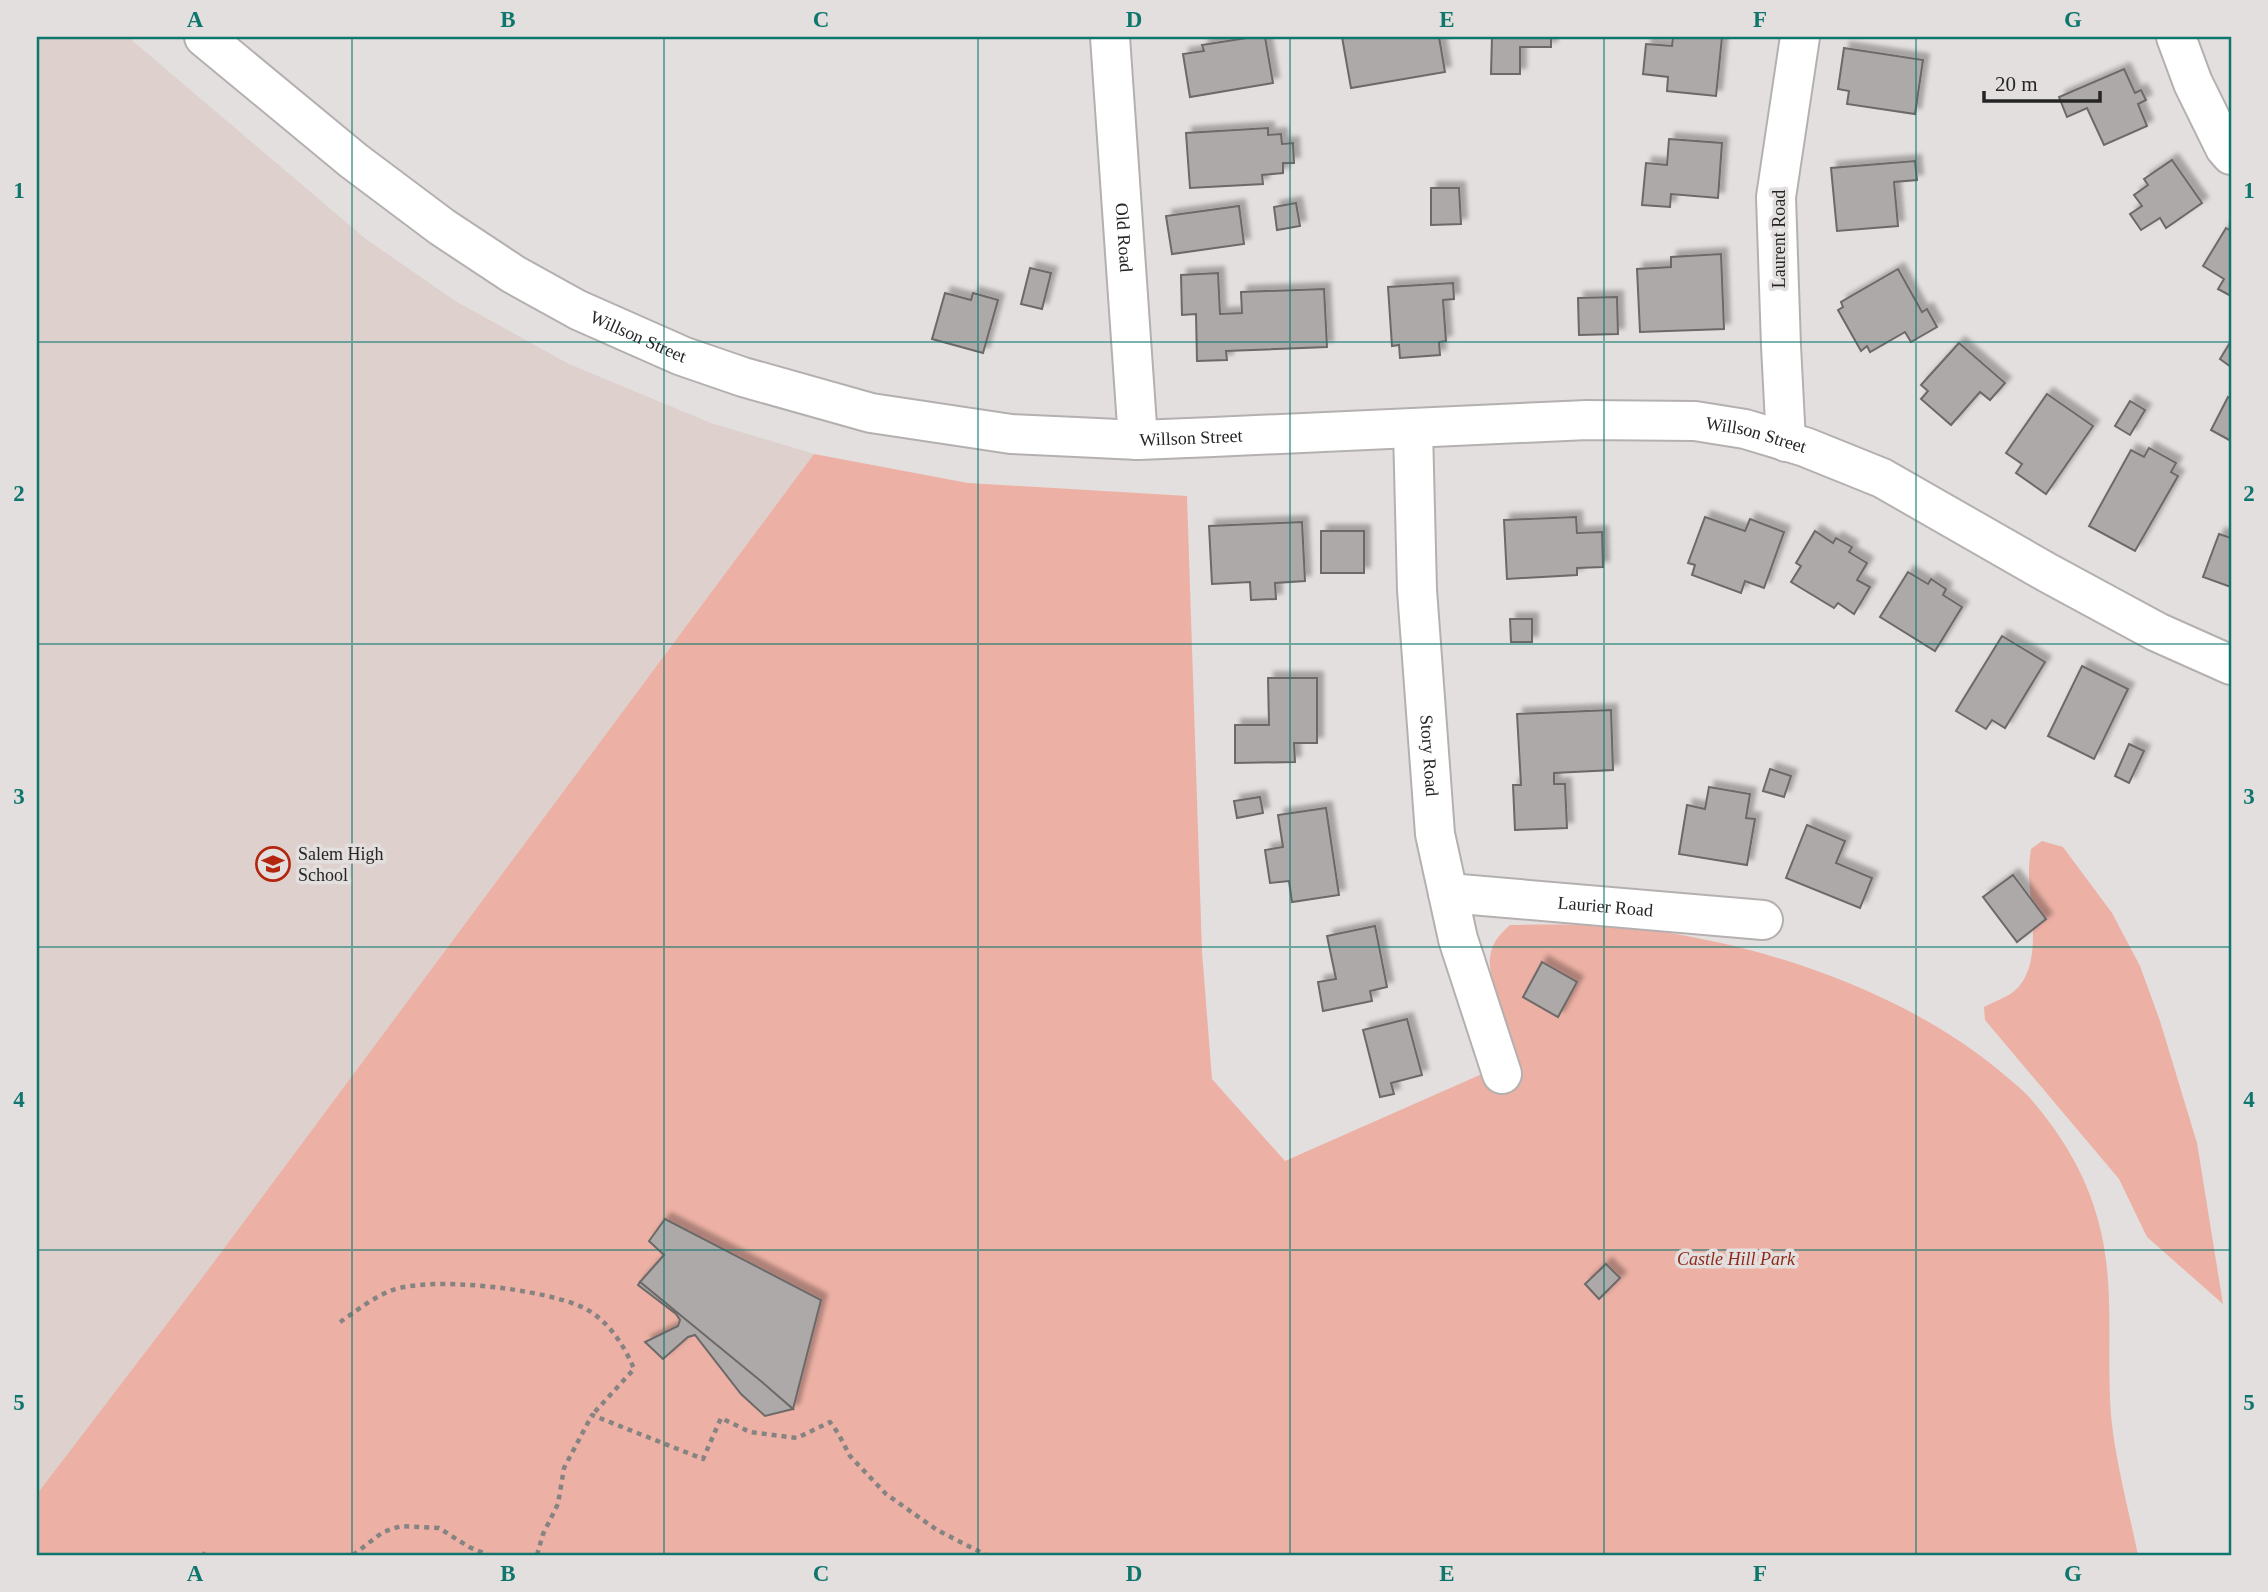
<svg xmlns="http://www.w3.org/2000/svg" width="2268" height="1592" font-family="'Times New Roman',serif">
	<defs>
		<filter id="shadow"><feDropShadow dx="6" dy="-6" stdDeviation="2" flood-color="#0004"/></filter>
	</defs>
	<rect width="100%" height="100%" fill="#e3dfde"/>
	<path fill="#ddd0cd" d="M37,37H128L367,240L457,302L569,364L711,423L814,454L205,1274L37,1494Z"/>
	<g fill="#ecb0a4">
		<path d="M814,454L968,483L1187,496L1202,952L1212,1079L1285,1161L1516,1059C1509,1038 1487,975 1490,957C1492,942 1500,934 1510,925C1560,924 1613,924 1663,932C1780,950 1910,996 2001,1072C2010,1080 2021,1088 2029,1097C2060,1132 2086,1174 2098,1220C2116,1284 2106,1349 2111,1415C2115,1460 2129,1511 2138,1555H37V1494L205,1274Z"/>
		<path d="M2042,841L2063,847L2112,913L2140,966L2160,1021L2197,1143L2223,1304L2147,1237L2119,1179L1985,1020L1984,1007C1993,1002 2005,998 2013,992C2045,967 2029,905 2029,871C2029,863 2030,856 2031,849Z"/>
	</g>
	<g fill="#aea9a9" stroke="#6c6968" stroke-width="2" filter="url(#shadow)">
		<path d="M1253,37H1265L1273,83L1190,97L1183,54L1204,51L1202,45Z"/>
		<path d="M1342,37H1439L1445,72L1351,88Z"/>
		<path d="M1492,37H1551V47H1520V74H1491Z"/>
		<path d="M1673,37H1722L1716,96L1667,91L1668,77L1643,74L1646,44L1672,46Z"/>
		<path d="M1844,48L1923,60L1915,114L1847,104L1849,91L1838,89Z"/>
		<path d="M2124,69L2135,93L2141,90L2146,100L2138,104L2147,126L2104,145L2087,108L2067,117L2059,97Z"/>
		<path d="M1268,128V135L1281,134L1282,144L1293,143L1294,163H1283V173L1262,175L1263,184L1190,188L1186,133Z"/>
		<path d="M1669,139L1722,143L1718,198L1671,194L1670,207L1642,205L1646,163L1667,165Z"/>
		<path d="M2172,160L2202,203L2166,228L2160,218L2141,230L2130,214L2142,206L2134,195L2148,185L2144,179Z"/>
		<path d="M1915,161L1917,180L1894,182L1898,226L1837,231L1831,168Z"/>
		<path d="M1431,188H1459L1461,224L1431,225Z"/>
		<path d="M1296,203L1300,226L1277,230L1274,207Z"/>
		<path d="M1239,206L1244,244L1172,254L1166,216Z"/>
		<path d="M2226,228L2231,231V296L2218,289L2224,279L2203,266Z"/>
		<path d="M1721,254L1724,329L1640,332L1637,269L1671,267V257Z"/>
		<path d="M1030,268L1051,273L1042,309L1021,304Z"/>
		<path d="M1898,269L1922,312L1927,309L1937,327L1911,342L1905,332L1870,352L1867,346L1861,351L1838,310L1843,307L1841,302Z"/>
		<path d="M1218,273L1220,314L1242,313L1241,292L1324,289L1327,347L1226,351L1227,360L1197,361L1196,314L1182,315L1181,275Z"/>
		<path d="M1453,283L1454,299L1443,300L1446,341L1439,342L1440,355L1400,358L1399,345L1392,346L1388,287Z"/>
		<path d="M945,293L971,300L973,293L998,300L983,353L932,339Z"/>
		<path d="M1617,297L1618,334L1579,335L1578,298Z"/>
		<path d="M2231,341V367L2220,359Z"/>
		<path d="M1959,343L2005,383L1990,400L1980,392L1951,425L1921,399L1928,391L1921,385Z"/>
		<path d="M2047,394L2093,426L2046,494L2016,473L2022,464L2006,453Z"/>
		<path d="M2228,397L2231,399V441L2211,430Z"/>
		<path d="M2130,401L2145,410L2130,435L2115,426Z"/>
		<path d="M2149,448L2176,463L2171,472L2178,476L2135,551L2089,526L2131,450L2144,457Z"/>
		<path d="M1576,517L1577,533L1602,532L1603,567L1577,568V575L1507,579L1504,520Z"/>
		<path d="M1705,517L1745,531L1750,519L1784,532L1764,588L1745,581L1741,593L1692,575L1695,565L1688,563Z"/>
		<path d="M1302,522L1305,581L1275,583L1276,599L1251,600L1250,582L1212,584L1209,526Z"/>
		<rect x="1321" y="531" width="43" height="42"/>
		<path d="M1815,531L1833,543L1836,538L1852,547L1849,552L1867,563L1857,580L1870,587L1854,614L1838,603L1834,608L1791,582L1801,566L1796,563Z"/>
		<path d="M2219,534L2231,538V587L2203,577Z"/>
		<path d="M1908,572L1928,584L1931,579L1946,589L1943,595L1962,607L1935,651L1880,617Z"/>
		<path d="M1510,619H1532V642H1511Z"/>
		<path d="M2002,636L2045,662L2005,728L1992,720L1986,729L1956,711Z"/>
		<path d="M2082,666L2128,689L2094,759L2048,736Z"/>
		<path d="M1268,678H1317V743H1294L1295,762L1235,763V725H1269Z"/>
		<path d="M1611,710L1613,770L1554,773V784H1565L1567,828L1515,830L1513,785H1521L1517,714Z"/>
		<path d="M2129,744L2144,751L2129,783L2115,776Z"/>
		<path d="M1770,769L1791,776L1784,797L1763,791Z"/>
		<path d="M1709,787L1750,794L1746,818L1755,819L1747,865L1679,854L1687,805L1705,809Z"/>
		<path d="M1260,797L1263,813L1237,818L1234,801Z"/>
		<path d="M1326,808L1339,895L1292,902L1289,881L1270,883L1265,850L1283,847L1278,815Z"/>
		<path d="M1807,825L1845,841L1836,863L1872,878L1860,908L1786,878Z"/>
		<path d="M2013,875L2046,919L2017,942L1983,897Z"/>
		<path d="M1375,926L1387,987L1370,991L1372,1001L1323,1011L1318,982L1336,979L1327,936Z"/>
		<path d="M1542,962L1577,982L1558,1017L1523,997Z"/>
		<path d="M1407,1019L1422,1075L1391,1083L1394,1094L1380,1097L1363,1030Z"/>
		<path d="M665,1219L821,1300L793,1409L640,1282L664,1255L649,1241Z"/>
		<path d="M1606,1264L1620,1278L1599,1299L1585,1284Z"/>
		<path d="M640,1282L762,1382L793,1409L765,1416L741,1394L695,1335L688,1337L663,1359L645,1342L678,1326L680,1320L676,1314L638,1285Z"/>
	</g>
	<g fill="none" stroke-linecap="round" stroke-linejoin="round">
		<g stroke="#b4b0af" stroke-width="42">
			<g id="minor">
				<path id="s1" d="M204,37L354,161L442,227L513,274L578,310L682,356L743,377L871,413L1011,434L1076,437L1138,440L1213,437L1587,420L1695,421L1745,429L1805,447L1882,478L2048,573L2157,632L2231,665"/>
				<path id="s2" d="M1110,37L1138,440"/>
				<path d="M2176,37L2193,83L2225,148L2231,155"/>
				<path id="s3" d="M1413,429L1417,590L1435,834L1458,939L1502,1074"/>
				<path d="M1786,442L1781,346L1776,197L1800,37"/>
				<path id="s4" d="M1448,893L1763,920"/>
			</g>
		</g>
		<g stroke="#868483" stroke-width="4.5" stroke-dasharray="5 5" stroke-linecap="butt">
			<path d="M340,1322C355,1312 372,1298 390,1291C429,1275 546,1289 584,1308C608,1320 624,1345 634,1369L592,1415"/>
			<path d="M202,1553L205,1555"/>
			<path d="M353,1555L383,1532L401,1526L439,1528L469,1547L488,1555"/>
			<path d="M537,1555L543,1534L558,1504L564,1468L592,1415L703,1459L721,1418L750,1432L797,1438L830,1422L838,1433L850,1456L886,1494L937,1530L986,1555"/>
		</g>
		<use href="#minor" stroke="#fff" stroke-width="38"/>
	</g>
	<path fill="none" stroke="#0f766e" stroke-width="2" stroke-opacity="0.55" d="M352,37V1555M664,37V1555M978,37V1555M1290,37V1555M1604,37V1555M1916,37V1555M37,342H2231M37,644H2231M37,947H2231M37,1250H2231"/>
	<defs>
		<g id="school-ring" transform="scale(1.75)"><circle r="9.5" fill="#e3dfde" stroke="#b3260e" stroke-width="1.5"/><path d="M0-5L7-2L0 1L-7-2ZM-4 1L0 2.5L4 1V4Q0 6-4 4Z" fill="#b3260e"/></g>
	</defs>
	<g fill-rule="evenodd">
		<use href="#school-ring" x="273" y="864"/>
	</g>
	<g text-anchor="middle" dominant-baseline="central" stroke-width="7" stroke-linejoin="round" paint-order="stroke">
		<g font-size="18" fill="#262525" stroke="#e3dfde">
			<text stroke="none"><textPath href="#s2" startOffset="201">Old Road</textPath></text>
			<text transform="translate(1779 239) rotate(-90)">Laurent Road</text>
			<text stroke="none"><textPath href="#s1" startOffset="530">Willson Street</textPath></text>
			<text stroke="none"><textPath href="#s1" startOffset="1664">Willson Street</textPath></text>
			<text stroke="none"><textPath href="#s1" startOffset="1097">Willson Street</textPath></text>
			<text stroke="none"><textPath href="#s3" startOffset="327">Story Road</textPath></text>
			<text stroke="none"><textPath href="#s4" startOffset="158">Laurier Road</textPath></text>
		</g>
		<g font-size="18" fill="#262525" stroke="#e3dfde" text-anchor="start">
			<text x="298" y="854">Salem High<tspan x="298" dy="21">School</tspan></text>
		</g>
		<g font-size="18" font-style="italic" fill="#8e2b1b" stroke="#e3dfde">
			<text x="1736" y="1259">Castle Hill Park</text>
		</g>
	</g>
	<rect width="2268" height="1592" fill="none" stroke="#e3dfde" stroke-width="77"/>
	<path d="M1984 91v10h116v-10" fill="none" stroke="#262525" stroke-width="3.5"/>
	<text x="1995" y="91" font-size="21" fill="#262525" stroke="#e3dfde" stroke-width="5" paint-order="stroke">20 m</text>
	<rect x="38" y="38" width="2192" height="1516" fill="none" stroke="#0f766e" stroke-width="2.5"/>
	<g font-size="23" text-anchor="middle" font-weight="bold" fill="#0f766e">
		<text x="195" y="27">A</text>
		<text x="508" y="27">B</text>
		<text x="821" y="27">C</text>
		<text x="1134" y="27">D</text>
		<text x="1447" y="27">E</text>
		<text x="1760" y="27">F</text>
		<text x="2073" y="27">G</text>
		<text x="19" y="198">1</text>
		<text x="2249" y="198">1</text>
		<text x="19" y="501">2</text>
		<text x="2249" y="501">2</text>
		<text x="19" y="804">3</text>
		<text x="2249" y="804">3</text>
		<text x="19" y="1107">4</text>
		<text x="2249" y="1107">4</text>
		<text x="19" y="1410">5</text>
		<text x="2249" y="1410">5</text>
		<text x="195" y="1581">A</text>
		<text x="508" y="1581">B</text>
		<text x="821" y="1581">C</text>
		<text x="1134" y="1581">D</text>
		<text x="1447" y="1581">E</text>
		<text x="1760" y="1581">F</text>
		<text x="2073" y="1581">G</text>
	</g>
</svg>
